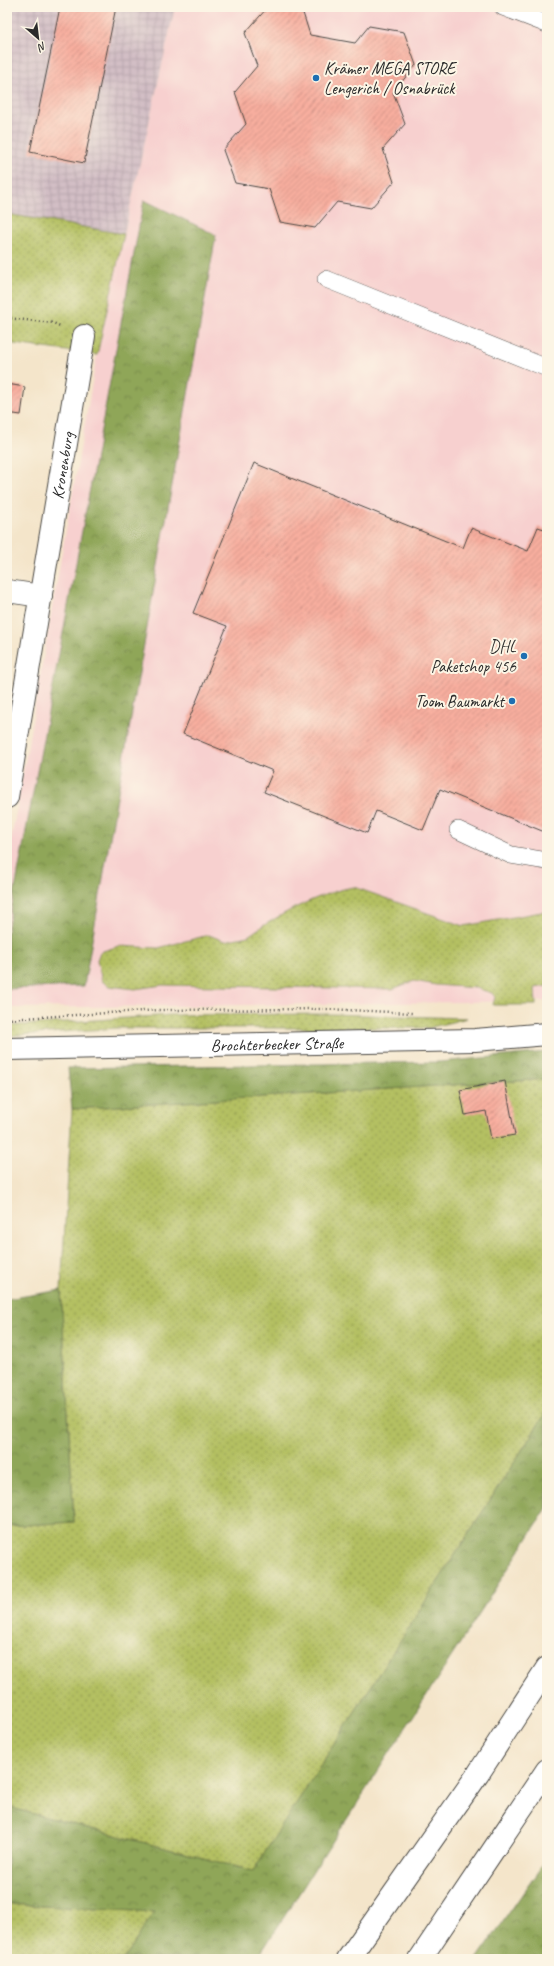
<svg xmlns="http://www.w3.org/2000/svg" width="554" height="1966" font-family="Caveat,sans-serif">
	<defs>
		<pattern id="industrial-grid" width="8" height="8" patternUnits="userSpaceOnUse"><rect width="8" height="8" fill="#d2bec5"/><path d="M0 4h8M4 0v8" fill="none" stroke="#b4a3a9"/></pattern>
		<pattern id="grass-dots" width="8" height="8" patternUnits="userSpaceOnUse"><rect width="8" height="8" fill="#b4c062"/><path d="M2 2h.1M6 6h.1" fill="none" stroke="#939c51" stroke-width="1.8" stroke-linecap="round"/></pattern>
		<pattern id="forest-crowns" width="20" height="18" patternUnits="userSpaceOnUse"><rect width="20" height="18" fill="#8fa658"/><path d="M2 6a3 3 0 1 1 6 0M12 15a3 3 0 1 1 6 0" fill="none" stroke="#758749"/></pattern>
		<pattern id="building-hatch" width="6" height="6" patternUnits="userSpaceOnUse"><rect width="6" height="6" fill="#f8ae9f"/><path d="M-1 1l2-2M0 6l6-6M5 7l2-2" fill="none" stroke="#c98e82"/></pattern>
	</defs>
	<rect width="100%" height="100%" fill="#fcf5e5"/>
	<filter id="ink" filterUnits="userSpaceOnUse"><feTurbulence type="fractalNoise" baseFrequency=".025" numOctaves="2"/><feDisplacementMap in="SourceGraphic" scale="8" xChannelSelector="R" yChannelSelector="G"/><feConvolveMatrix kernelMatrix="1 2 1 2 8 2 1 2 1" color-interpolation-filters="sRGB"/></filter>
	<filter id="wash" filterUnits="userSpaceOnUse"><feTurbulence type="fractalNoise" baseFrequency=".012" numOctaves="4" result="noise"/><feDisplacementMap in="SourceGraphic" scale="16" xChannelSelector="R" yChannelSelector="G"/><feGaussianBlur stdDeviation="0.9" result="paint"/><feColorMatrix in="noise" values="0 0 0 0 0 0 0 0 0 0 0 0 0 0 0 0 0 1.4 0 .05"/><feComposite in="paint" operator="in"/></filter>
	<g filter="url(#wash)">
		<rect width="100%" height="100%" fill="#f4e5ca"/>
		<path fill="#f7d0cf" d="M175,7H547V1001L7,1008V863L97,355Z"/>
		<path fill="url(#industrial-grid)" d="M7,7H175L124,234L7,214Z"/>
		<g fill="url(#grass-dots)" stroke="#707646">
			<path d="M7,214L124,234L97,355L7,343Z"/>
			<path d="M354,887L464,926L547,911V986L535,988L536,1005H493L495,997L492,993L476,988L436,985L414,981L392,989L162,985L135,989L109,986L102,981L97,960L100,952L119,946L158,948L209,935L224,941L248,936C276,916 321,892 354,887Z"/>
			<path d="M328,1014L467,1018L429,1028H118L7,1036V1026L171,1015Z"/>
			<path d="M547,1079V1411L253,1871L11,1808L7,1803V1526L74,1522L61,1290L72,1109Z"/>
			<path d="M7,1904L155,1912L124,1959H7Z"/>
		</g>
		<g fill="url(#forest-crowns)" stroke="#5d6842">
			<path d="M144,200L216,235L84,986L7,989V932Z"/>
			<path d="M547,1052V1079L72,1109L68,1068L440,1062Z"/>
			<path d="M61,1290L74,1522L7,1526V1299Z"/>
			<path d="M547,1411V1508L257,1959H124L154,1912L7,1904V1803L11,1808L253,1871Z"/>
			<path d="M547,1857V1959H477L541,1867Z"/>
		</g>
		<g id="blocks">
			<g fill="url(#building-hatch)">
				<path d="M60,7H116L84,163L30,152Z"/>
				<path d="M268,7L303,13L310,35L355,43L369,26L404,32L416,65L393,92L405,124L383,149L394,182L371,208L337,202L315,228L280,222L269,189L235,183L223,150L246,124L235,92L257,66L245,33Z"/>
				<path d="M7,384L25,387L21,415L7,413Z"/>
				<path d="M254,463L463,548L471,528L528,551L538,527L547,530V833L440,789L423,830L376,811L367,833L264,792L273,771L183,734L227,626L193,613Z"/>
				<path d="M505,1081L515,1135L491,1139L486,1111L465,1115L460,1090Z"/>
			</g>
		</g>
	</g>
	<g filter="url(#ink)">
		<use href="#blocks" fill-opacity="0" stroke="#494743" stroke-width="1"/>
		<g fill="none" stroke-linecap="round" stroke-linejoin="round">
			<g stroke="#494743" stroke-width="18">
				<g id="lane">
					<path d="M503,7L547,24"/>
					<path d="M326,279L547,368"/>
					<path d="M458,830L511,855L547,861"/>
				</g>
			</g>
			<g stroke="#494743" stroke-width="24">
				<g id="street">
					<path d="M7,591L41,596"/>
					<path id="s1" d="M7,797L84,336"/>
					<path id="s2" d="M7,1049L475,1040L547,1034"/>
				</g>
			</g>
			<g stroke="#494743" stroke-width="24">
				<g id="highway">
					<path d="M348,1959L478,1774L547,1668"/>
					<path d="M420,1959L547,1770"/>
				</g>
			</g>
			<g stroke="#494743" stroke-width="2.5" stroke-dasharray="1 3" stroke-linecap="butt">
				<path d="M7,318L53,323L60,326"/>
				<path d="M7,1019L159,1010L325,1009L413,1013"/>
			</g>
			<use href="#lane" stroke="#fff" stroke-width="17"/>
			<use href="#street" stroke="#fff" stroke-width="22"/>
			<use href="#highway" stroke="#fff" stroke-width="22"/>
		</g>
	</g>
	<g fill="#1f6fb2" stroke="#fcf5e5" stroke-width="1.5">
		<circle cx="316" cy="78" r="4"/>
		<circle cx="524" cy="656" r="4"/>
		<circle cx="512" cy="701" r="4"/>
	</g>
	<g text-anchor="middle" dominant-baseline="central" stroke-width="4" stroke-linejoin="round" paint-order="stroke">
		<g font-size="17" fill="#2b2b2b" stroke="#fcf5e5" text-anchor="end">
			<text x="324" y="68" text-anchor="start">Krämer MEGA STORE<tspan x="324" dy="20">Lengerich / Osnabrück</tspan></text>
			<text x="516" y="646">DHL<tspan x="516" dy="20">Paketshop 456</tspan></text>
			<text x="504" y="701">Toom Baumarkt</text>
		</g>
		<g font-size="17" fill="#2b2b2b" stroke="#fcf5e5">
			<text stroke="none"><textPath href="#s1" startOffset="336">Kronenburg</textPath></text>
			<text stroke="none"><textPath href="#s2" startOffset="270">Brochterbecker Straße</textPath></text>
		</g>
	</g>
	<rect width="554" height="1966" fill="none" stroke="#fcf5e5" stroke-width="24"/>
	<g transform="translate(38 38) rotate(152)" stroke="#fcf5e5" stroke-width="3" paint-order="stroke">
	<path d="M0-3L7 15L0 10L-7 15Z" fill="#2b2b2b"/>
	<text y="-6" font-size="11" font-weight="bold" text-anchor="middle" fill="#2b2b2b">N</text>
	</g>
</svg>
